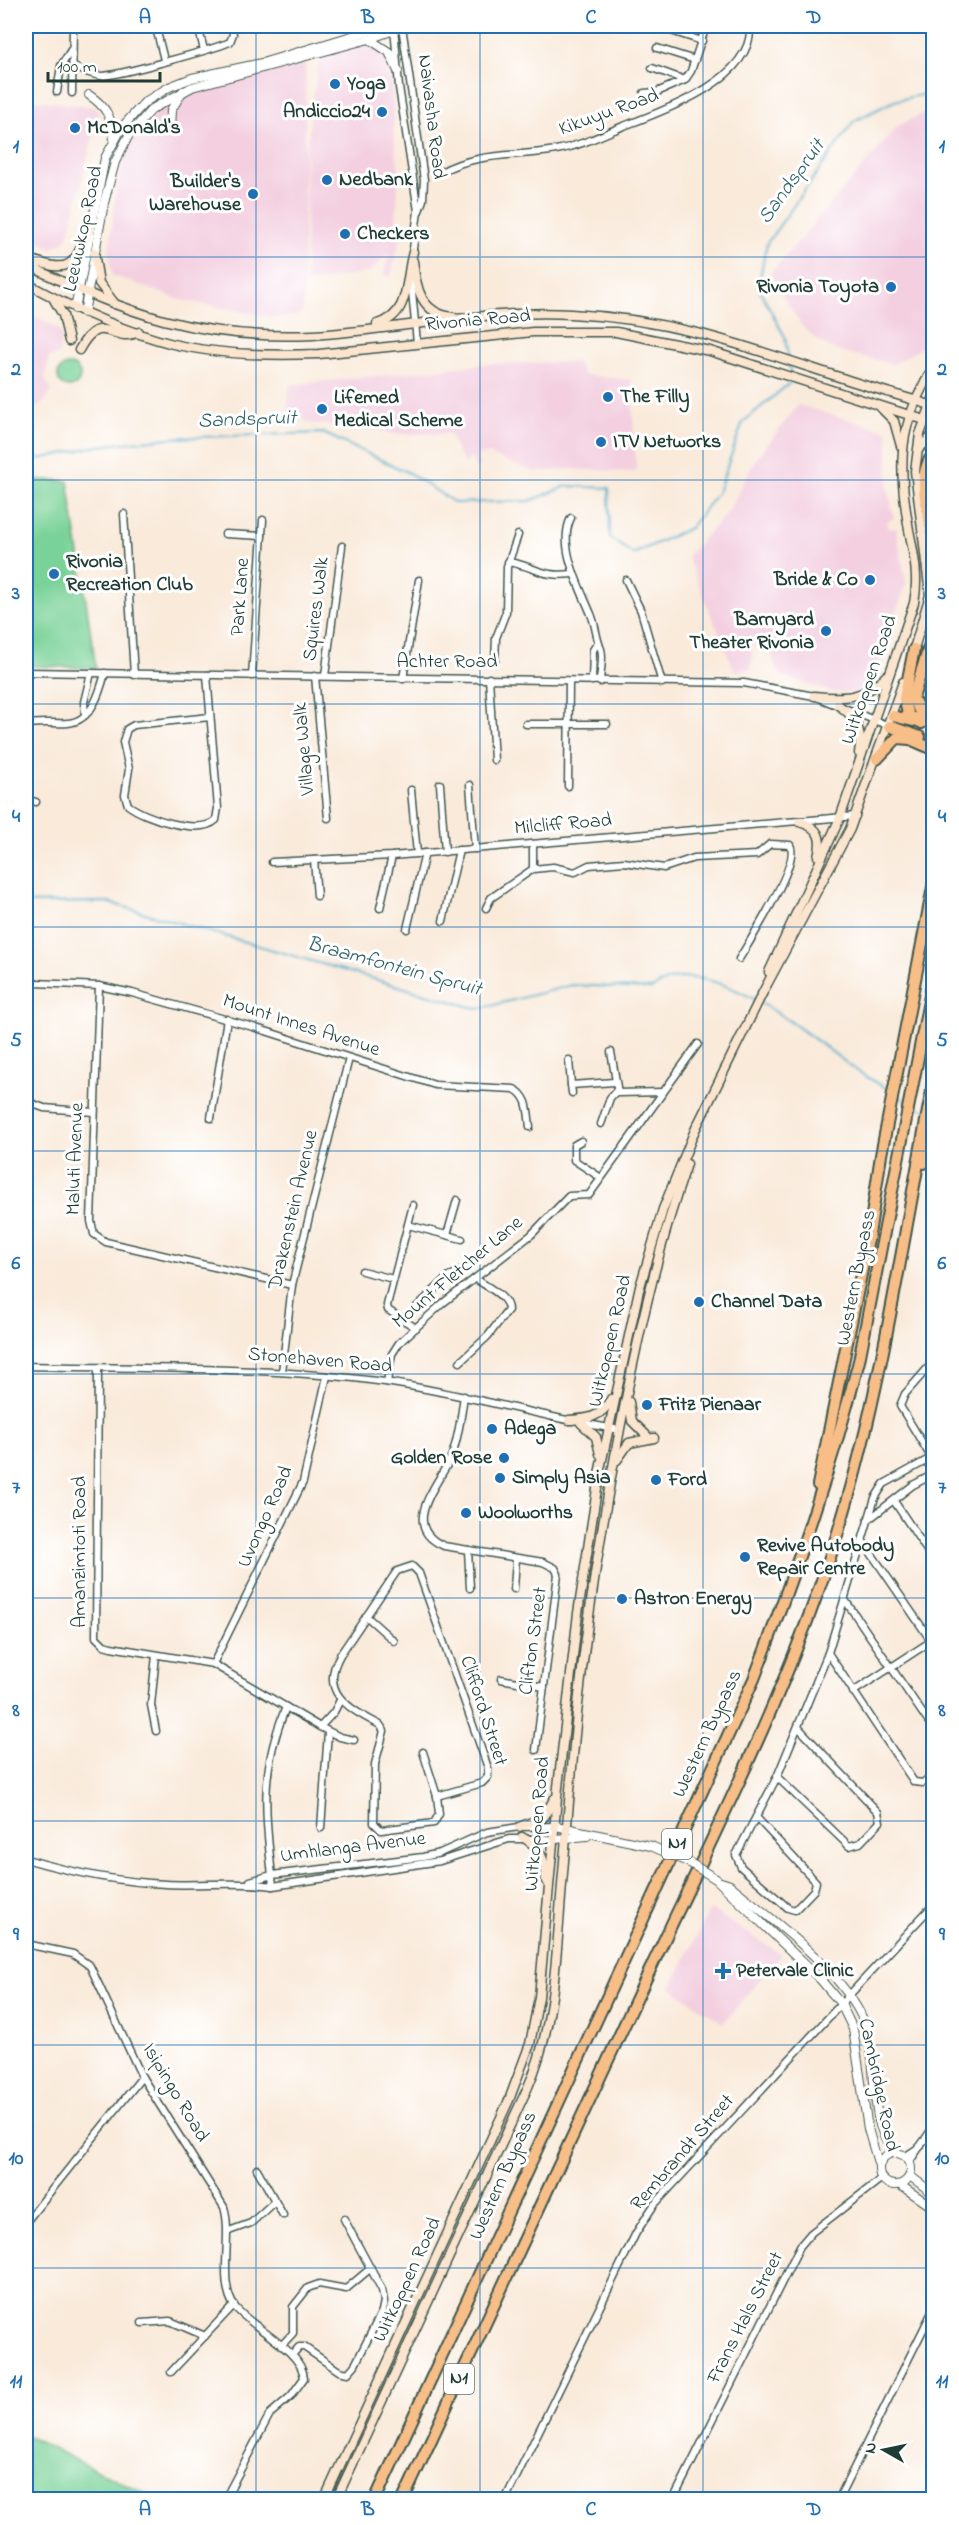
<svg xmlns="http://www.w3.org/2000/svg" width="959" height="2525" font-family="'Indie Flower',sans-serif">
	<rect width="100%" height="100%" fill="#fff"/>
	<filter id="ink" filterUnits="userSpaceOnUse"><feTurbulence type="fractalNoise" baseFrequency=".0167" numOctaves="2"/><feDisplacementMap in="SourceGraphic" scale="12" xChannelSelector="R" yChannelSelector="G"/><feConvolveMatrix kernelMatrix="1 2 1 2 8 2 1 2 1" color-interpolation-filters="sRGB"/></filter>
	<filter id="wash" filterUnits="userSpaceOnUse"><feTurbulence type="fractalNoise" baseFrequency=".008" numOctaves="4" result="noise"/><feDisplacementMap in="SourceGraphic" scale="24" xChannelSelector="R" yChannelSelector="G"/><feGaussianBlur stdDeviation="1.35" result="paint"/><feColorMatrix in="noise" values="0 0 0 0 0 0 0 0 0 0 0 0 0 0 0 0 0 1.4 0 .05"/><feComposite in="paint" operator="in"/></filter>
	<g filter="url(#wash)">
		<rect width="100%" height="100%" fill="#f9eada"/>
		<g fill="#f3cfe0">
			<path d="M367,43L386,52L391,62L393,79L394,139L399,172L395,233L401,235L391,277L384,275L388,254L369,272L306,283V152L318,63L326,54Z"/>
			<path d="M306,54L303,310L299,315L275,318L177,299L112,275L109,252L118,173L123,154L142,127L165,105Z"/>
			<path d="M26,99L93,107L99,112L68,236L64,242L51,248L26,235Z"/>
			<path d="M933,108V341L893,364L838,351L819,342L802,326L782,295L771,273L898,126Z"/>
			<path d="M26,311L58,329L62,336L59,354L49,357L45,379L52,391L43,403L26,414Z"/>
			<path d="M577,362L584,375L631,380L636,472L570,469L534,472L488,454L477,456L480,467L475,468L473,460L470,459L465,464L459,456L450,434H396L366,428L307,423L302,415L287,411L290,385L488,364Z"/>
			<path d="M798,405L888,431V488L894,518L887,521L889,529L896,528L906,584L874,678L866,687L854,693H835L782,676L775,665L768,642L750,646L753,657L750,669L735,672L687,556L728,512L753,463Z"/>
			<path d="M710,1909L781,1954L723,2023L671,1988Z"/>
		</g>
		<g fill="#79d298" stroke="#4c8866" stroke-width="1.5">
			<circle cx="69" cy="376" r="11"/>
			<path d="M26,479L68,481L96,668L26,666Z"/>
			<path d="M933,654V711L925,709L920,697Z"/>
			<path d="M26,2436L157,2499H26Z"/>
		</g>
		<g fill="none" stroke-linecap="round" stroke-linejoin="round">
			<g stroke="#47a7c6" stroke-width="2">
				<path d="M788,357L785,337L758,287L767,243L854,121L894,101L934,92"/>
				<path d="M789,363L791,375"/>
				<path d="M26,452L39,459L98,446L169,438L323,433L409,473L455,503L530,501L567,486L609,488L610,538L633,554L690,528L718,492L743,422L792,381"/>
				<path d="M26,903L107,902L478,1009L572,985L652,989C706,945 811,1038 856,1070C867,1078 880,1084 891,1091"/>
				<path d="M896,1094L906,1101"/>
				<path d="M913,1105L925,1110"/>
			</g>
		</g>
	</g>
	<g filter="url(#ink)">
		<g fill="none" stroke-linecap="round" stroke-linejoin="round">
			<g stroke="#40574d" stroke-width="9">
				<g id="minor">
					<path d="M198,26L204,50"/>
					<path d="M394,26L399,87L418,211L412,256"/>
					<path d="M402,26L424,180L423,200L419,211"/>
					<path d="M659,27L702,41"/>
					<path d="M157,32L164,60"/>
					<path d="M657,48L695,60"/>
					<path d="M74,67C83,71 92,75 101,76C117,76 214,49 230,42L233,34L231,26"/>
					<path d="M652,68L685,80"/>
					<path d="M57,92L61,66L71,50"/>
					<path d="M72,93L73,26"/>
					<path d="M644,93L657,92L685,80L691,71L706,26"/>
					<path d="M441,172C476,152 517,157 556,150C579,146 600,136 621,127C661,112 754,80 750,26"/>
					<path d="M411,281L417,343"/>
					<path d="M124,514L134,675"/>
					<path d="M571,518C557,546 580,587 591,614C596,626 596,638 601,649C604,657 600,673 600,682"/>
					<path d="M225,534L262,536"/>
					<path d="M508,562C536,566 541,578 572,574"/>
					<path d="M626,580L641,611L662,683"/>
					<path d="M495,661L496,638L506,612L507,567L518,535"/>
					<path d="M26,672L744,683L814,696L889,726"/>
					<path d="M207,675L218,808L216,820C199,836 145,818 128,805L125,795L129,769L123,742L127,729L134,725L210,717"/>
					<path d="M252,676L263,520"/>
					<path d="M315,676L328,818"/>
					<path d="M325,676L342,546"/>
					<path d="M489,678L494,760"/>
					<path d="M403,679L419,580"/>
					<path d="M592,681L593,650L597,644"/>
					<path d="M85,715L84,702L91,673"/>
					<path d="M526,724H607"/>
					<path d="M26,725C40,721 53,724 68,723C92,721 100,692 105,673"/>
					<path d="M440,784L445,852"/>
					<path d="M470,785L475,849"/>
					<path d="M568,786L569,681"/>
					<path d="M411,790L417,854"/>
					<path d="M26,799L36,802"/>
					<path d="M314,860L317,896"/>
					<path d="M272,862L392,856L856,816"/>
					<path d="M533,869L553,867L575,872L589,865L624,862L664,868L694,858L757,855L770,844L790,845C801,861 750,941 739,959"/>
					<path d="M380,908L392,856"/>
					<path d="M486,908L491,898L533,869V844"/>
					<path d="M443,921L459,850"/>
					<path d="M407,929L425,853"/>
					<path d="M36,983L99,986L132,993L253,1027L435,1085L514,1089C529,1096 528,1112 530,1127"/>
					<path d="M99,986L91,1221L94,1234L106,1242L292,1285"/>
					<path d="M611,1052L618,1093L663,1092"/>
					<path d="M569,1060L571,1085"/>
					<path d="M572,1093L571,1085L614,1082"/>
					<path d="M31,1103L44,1108L94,1112"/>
					<path d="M211,1118L227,1019"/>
					<path d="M601,1124L610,1098L616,1091"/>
					<path d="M581,1141L574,1145V1160L601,1178"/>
					<path d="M413,1205L387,1305L388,1310L416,1328"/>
					<path d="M408,1225L462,1239"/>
					<path d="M447,1235L457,1200"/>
					<path d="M362,1271L393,1279"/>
					<path d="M405,1318L447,1278L469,1266"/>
					<path d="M934,1361L905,1394L900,1406L934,1462"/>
					<path d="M460,1362L488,1336L508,1310C508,1296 487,1287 476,1279"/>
					<path d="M26,1366C145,1369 266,1366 385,1382C448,1391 510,1408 572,1421"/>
					<path d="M98,1368L96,1637L104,1645L111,1647L213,1664L320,1727L340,1737L354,1740"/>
					<path d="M282,1372L292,1285L349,1058"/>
					<path d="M387,1382L392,1354L399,1343L443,1303L531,1235L569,1196L589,1195L698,1044"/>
					<path d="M464,1396C461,1416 459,1436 452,1455C441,1482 397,1526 444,1546L543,1562L555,1568L558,1574L536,1750"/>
					<path d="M582,1423L620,1430"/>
					<path d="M894,1501L934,1561"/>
					<path d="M868,1520L913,1485L934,1474"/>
					<path d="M862,1540L934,1645"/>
					<path d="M468,1550L470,1588"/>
					<path d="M412,1566L419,1573L488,1768V1777L482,1783L437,1796L439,1814L434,1823L381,1830L374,1823L375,1764L384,1731L380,1725C351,1709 318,1694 340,1655L397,1571Z"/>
					<path d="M514,1589L516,1558"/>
					<path d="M845,1600L934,1730"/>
					<path d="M366,1616L394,1641"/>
					<path d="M828,1653L914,1782L923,1783L934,1773"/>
					<path d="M213,1664L303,1482L327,1376"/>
					<path d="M501,1679L544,1687"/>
					<path d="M853,1692L933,1640"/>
					<path d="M320,1727L334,1712L340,1700"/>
					<path d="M156,1731L151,1705L156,1655"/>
					<path d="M423,1752L437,1796"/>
					<path d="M777,1777L849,1846L860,1843L880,1822L878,1812L798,1727"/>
					<path d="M756,1817L816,1882L814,1890L795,1910L788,1908L741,1867L736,1855L777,1777L828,1653L875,1498L884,1484L931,1458"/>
					<path d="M321,1828L328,1732"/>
					<path d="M26,1859C70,1872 119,1882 166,1884C202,1886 237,1881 273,1886L440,1861L509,1839H555"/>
					<path d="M250,1881L272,1875L423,1857L440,1853L487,1832L519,1827L556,1826"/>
					<path d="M273,1886C266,1816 258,1775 286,1707"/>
					<path d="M26,1944L73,1954L90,1966L142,2077L224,2207C233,2236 217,2283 235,2307C253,2329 302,2350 304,2378L291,2396L270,2414L227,2495"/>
					<path d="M906,2156L921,2146"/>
					<path d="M910,2161L934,2126"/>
					<path d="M257,2169L283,2215"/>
					<path d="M26,2222L142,2077"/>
					<path d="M229,2231L251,2223L275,2201"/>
					<path d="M142,2323L170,2321L205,2336"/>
					<path d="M281,2346L293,2333V2307L308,2288L319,2284L346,2289L371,2268"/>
					<path d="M292,2355L299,2347H304L339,2371L348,2373L355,2365L382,2311L384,2301L382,2290L344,2219"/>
					<path d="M171,2372L234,2305"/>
					<path d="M505,2500L636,2233L654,2205L934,1904"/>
					<path d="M673,2500L800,2246L811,2233L882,2178"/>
					<path d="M838,2500L934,2308"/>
				</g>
			</g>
			<g stroke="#40574d" stroke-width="10">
				<g id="tertiary">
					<path d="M369,39L389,52L398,71"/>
					<path d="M89,95C107,107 111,117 114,139"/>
					<path d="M170,130L171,110L183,91"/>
					<path d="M75,309L105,158L123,126L145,102L169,87L192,78L262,63L385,26"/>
					<path d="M84,313L104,203L115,162L129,135L152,109L192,87L369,39L405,26"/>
					<path d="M556,1826L651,1846"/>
					<path d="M555,1839L587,1836"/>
					<path d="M716,1879L820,1979L841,2004L853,2029L868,2129L879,2166"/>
					<path d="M721,1882L730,1885C774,1922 852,1976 868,2033C878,2071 868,2119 893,2152"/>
					<circle cx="895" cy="2169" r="16"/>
					<path d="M910,2176L934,2194"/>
					<path d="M900,2185L934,2208"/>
				</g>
			</g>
			<g stroke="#40574d" stroke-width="11">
				<g id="secondary">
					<path d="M94,252L99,283L115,304"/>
					<path d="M26,258C73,275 73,267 91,224"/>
					<path d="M413,261C416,288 421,314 453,317"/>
					<path d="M26,264C124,314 201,340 313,335C399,330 484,309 571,314C675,319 750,348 848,380C876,389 905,397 933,406"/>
					<path d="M26,283C72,308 122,331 173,344C220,355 272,356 319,354L533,332H616L710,351L934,423"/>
					<path d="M53,298L63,315L69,341"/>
					<path d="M377,324C411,316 405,279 413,252"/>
					<path d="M79,350C101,309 112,345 139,332"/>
					<path d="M881,408L894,421L901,446"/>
					<path d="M920,448L934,434"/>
					<path d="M913,652L930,595L915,471L920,434L934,397"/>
					<path d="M814,696C845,699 865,699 887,675"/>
					<path d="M838,705C856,716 863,732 859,753"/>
					<path d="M799,822C819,827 823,838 818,856"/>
					<path d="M769,972L840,818L914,603C919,578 914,555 909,530C898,464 897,425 934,367"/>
					<path d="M629,1402L632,1421L648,1437"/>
					<path d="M569,1420C587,1419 602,1418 611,1399"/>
					<path d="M581,1423L596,1437L600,1454"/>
					<path d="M617,1460L629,1443L654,1438"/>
					<path d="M519,1827L544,1817L554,1799"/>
					<path d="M522,1837C542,1848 545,1859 546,1881"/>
					<path d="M324,2500L509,2100L530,2044L539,1997L558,1787L578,1613L600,1469L639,1290L663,1209L695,1130L763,992L850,829L903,682"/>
					<path d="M336,2500L528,2087C554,2028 556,1960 561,1897C566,1836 571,1775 577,1714C587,1618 602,1523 620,1429C637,1339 657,1250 687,1164"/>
				</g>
			</g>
			<g stroke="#40574d" stroke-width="14">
				<g id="motorway">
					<path d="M934,454C914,475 929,516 934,541"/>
					<path d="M934,631L913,698L920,712L934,718"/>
					<path d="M914,649L904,699L909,716L922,723"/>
					<path d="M893,716L913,721"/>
					<path d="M889,726L920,737"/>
					<path d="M877,759L897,738L910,739L933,749"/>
					<path d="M924,1163L934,1120"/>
					<path d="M818,1485L869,1235L881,1155L934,882"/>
					<path d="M375,2500L754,1679C794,1574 831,1470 859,1361L934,975"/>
					<path d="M403,2500C486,2324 566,2148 649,1972C714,1834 784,1697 832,1551C882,1398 902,1238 934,1080"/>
				</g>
			</g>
			<use href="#minor" stroke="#fff" stroke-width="6"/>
			<use href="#tertiary" stroke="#fff" stroke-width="8"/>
			<use href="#secondary" stroke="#fce5cf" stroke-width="8"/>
			<use href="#motorway" stroke="#f7be88" stroke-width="10"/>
			<g stroke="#40574d" stroke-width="10" stroke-linecap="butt">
				<path id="tertiary-bridge" d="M651,1846L690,1863L716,1879"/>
			</g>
			<use href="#tertiary-bridge" stroke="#fff" stroke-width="8"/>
		</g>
	</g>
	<path fill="none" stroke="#1f6fb2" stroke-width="1.5" stroke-opacity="0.55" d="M256,26V2500M480,26V2500M703,26V2500M26,257H934M26,480H934M26,704H934M26,927H934M26,1151H934M26,1374H934M26,1598H934M26,1821H934M26,2045H934M26,2268H934"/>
	<g fill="#1f6fb2" stroke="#fff" stroke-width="2">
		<circle cx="335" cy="84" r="6"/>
		<circle cx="382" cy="112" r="6"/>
		<circle cx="75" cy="128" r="6"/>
		<circle cx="327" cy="180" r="6"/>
		<circle cx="253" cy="194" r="6"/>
		<circle cx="345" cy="234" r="6"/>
		<circle cx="891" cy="287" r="6"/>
		<circle cx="608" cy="397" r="6"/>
		<circle cx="322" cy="409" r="6"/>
		<circle cx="601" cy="442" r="6"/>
		<circle cx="54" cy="574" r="6"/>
		<circle cx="870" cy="580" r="6"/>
		<circle cx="826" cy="631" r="6"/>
		<circle cx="699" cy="1302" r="6"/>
		<circle cx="647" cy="1405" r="6"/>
		<circle cx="492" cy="1429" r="6"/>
		<circle cx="504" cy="1458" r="6"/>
		<circle cx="500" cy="1478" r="6"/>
		<circle cx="656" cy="1480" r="6"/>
		<circle cx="466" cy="1513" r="6"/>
		<circle cx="745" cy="1557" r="6"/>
		<circle cx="622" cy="1599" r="6"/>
		<path d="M720 1962h6v6h6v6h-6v6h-6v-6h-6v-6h6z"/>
	</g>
	<g text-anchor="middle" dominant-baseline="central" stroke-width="6" stroke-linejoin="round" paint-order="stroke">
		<g fill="#fff" stroke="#627771" stroke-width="1.5">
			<rect x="662" y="1829" width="30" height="30" rx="4.5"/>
			<rect x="444" y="2364" width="30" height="30" rx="4.5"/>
		</g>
		<g font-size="18" font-weight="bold" fill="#1f3d34">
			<text x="677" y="1844">N1</text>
			<text x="459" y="2379">N1</text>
		</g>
		<g font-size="20" font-weight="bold" fill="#1f3d34" stroke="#fff" text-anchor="start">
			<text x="347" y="84">Yoga</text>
			<text x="370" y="112" text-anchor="end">Andiccio24</text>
			<text x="87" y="128">McDonald's</text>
			<text x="339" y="180">Nedbank</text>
			<text x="241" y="182" text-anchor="end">Builder's<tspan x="241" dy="23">Warehouse</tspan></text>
			<text x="357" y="234">Checkers</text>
			<text x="879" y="287" text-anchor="end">Rivonia Toyota</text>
			<text x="620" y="397">The Filly</text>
			<text x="334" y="398">Lifemed<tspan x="334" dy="23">Medical Scheme</tspan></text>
			<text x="613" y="442">ITV Networks</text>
			<text x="66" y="562">Rivonia<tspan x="66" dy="23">Recreation Club</tspan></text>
			<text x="858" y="580" text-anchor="end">Bride &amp; Co</text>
			<text x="814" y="620" text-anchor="end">Barnyard<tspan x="814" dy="23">Theater Rivonia</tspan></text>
			<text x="711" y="1302">Channel Data</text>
			<text x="659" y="1405">Fritz Pienaar</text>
			<text x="504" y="1429">Adega</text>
			<text x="492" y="1458" text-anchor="end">Golden Rose</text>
			<text x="512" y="1478">Simply Asia</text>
			<text x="668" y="1480">Ford</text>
			<text x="478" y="1513">Woolworths</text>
			<text x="757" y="1546">Revive Autobody<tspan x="757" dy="23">Repair Centre</tspan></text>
			<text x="634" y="1599">Astron Energy</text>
			<text x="736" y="1971">Petervale Clinic</text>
		</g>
		<g font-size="20" fill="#1f3d34" stroke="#fff">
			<text transform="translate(609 113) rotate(-20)">Kikuyu Road</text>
			<text transform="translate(431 117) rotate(83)">Naivasha Road</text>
			<text transform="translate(84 229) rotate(-78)">Leeuwkop Road</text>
			<text transform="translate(478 321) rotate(-5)">Rivonia Road</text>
			<text transform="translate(241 597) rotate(-86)">Park Lane</text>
			<text transform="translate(317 609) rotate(-83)">Squires Walk</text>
			<text x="447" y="662">Achter Road</text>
			<text transform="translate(870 680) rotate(-71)">Witkoppen Road</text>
			<text transform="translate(305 749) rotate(-95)">Village Walk</text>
			<text transform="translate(563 825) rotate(-5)">Milcliff Road</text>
			<text transform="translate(301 1026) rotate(18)">Mount Innes Avenue</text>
			<text transform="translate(76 1159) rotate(-88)">Maluti Avenue</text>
			<text transform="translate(294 1210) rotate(-77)">Drakenstein Avenue</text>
			<text transform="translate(458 1273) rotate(-40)">Mount Fletcher Lane</text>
			<text transform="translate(857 1278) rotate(-79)">Western Bypass</text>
			<text transform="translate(611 1341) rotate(-77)">Witkoppen Road</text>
			<text transform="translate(320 1361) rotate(5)">Stonehaven Road</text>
			<text transform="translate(266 1517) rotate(-66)">Uvongo Road</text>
			<text transform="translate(80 1552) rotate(-90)">Amanzimtoti Road</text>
			<text transform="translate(534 1641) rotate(-82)">Clifton Street</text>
			<text transform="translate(483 1711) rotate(72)">Clifford Street</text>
			<text transform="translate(708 1734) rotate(-65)">Western Bypass</text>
			<text transform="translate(538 1824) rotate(-85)">Witkoppen Road</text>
			<text transform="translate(353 1848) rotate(-7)">Umhlanga Avenue</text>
			<text transform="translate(878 2085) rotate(78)">Cambridge Road</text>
			<text transform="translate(175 2093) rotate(59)">Isipingo Road</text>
			<text transform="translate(683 2153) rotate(-49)">Rembrandt Street</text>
			<text transform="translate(504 2176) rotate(-66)">Western Bypass</text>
			<text transform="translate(408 2280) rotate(-65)">Witkoppen Road</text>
			<text transform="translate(746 2318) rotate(-63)">Frans Hals Street</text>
		</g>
		<g font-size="21" font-style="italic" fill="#2d6267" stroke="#fff">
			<text transform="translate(792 182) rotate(-54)">Sandspruit</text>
			<text transform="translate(247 420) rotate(-2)">Sandspruit</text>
			<text transform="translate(394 967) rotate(15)">Braamfontein Spruit</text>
		</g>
	</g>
	<rect width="959" height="2525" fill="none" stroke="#fff" stroke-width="66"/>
	<g transform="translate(884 2450) rotate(279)" stroke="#ffffff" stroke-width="4.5" paint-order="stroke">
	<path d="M0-4.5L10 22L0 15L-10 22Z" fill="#1f3d34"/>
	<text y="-9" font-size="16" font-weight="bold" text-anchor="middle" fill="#1f3d34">N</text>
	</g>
	<path d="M48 72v9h112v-9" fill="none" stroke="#1f3d34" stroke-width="3"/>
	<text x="57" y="72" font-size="18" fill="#1f3d34" stroke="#ffffff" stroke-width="4.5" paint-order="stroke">100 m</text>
	<rect x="33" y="33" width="893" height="2459" fill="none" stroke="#1f6fb2" stroke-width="2"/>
	<g font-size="20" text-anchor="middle" font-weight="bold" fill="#1f6fb2">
		<text x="145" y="23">A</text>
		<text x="368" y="23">B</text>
		<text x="591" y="23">C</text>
		<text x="814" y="23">D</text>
		<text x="16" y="152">1</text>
		<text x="942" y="152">1</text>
		<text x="16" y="375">2</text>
		<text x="942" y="375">2</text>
		<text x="16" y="599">3</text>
		<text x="942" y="599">3</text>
		<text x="16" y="822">4</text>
		<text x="942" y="822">4</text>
		<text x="16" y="1046">5</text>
		<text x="942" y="1046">5</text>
		<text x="16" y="1269">6</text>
		<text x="942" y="1269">6</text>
		<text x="16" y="1493">7</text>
		<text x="942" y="1493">7</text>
		<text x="16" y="1716">8</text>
		<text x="942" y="1716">8</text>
		<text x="16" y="1940">9</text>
		<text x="942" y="1940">9</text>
		<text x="16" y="2164">10</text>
		<text x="942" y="2164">10</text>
		<text x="16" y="2387">11</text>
		<text x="942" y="2387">11</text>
		<text x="145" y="2515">A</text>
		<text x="368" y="2515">B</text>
		<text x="591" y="2515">C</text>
		<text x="814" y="2515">D</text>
	</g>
</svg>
